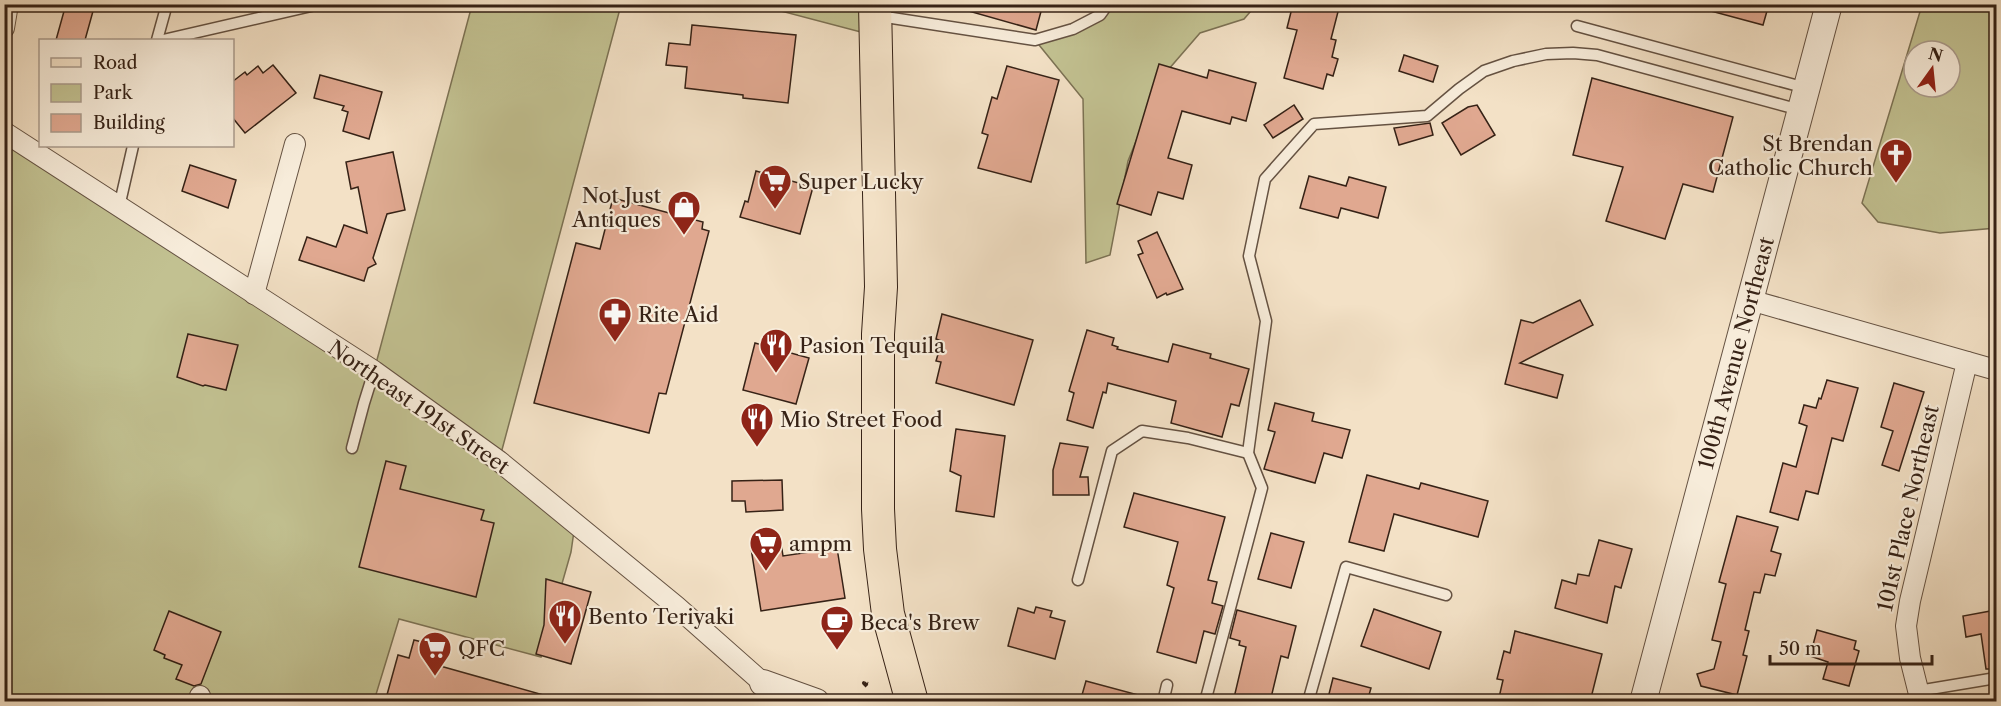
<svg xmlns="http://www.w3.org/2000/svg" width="2001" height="706" font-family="'Libre Caslon Text',serif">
	<rect width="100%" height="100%" fill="#f3e1c6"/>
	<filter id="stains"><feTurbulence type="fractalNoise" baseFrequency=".00333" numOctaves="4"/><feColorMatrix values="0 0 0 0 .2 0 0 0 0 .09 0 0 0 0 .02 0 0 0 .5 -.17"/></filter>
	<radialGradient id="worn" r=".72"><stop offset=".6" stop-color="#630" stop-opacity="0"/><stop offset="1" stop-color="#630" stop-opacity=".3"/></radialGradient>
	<g fill="#c2c191" stroke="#7c7254" stroke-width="1.5" fill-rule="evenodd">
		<path d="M472,5H621L499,461L575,524L571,552L541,657L399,619L374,701H5L4,132L374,371Z"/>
		<path d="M758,5H875L876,36Z"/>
		<path d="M1108,5H1256L1244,19L1200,33L1162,77L1128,161L1110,255L1086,263L1083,99L1035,40L1100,15Z"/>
		<path d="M1922,5H1980L1996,9V228L1940,233L1878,222L1862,203ZM1914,51H1950V87H1914Z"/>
	</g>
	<g fill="#e0a890" stroke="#362216" stroke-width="1.5">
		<path d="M66,4H95L85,40H56Z"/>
		<path d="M966,4H1043L1036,30L965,10Z"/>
		<path d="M1293,4H1340L1331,39L1336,40L1332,57L1338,59L1333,76L1327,74L1323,89L1284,78L1297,30L1287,28Z"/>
		<path d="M1708,4H1769L1763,25L1707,10Z"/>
		<path d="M692,25L796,35L788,103L743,98V95L685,88L687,67L666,65L669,43L690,45Z"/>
		<path d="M1404,55L1438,66L1433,82L1399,71Z"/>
		<path d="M1159,64L1207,78L1209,70L1256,83L1246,121L1232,117L1230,124L1182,111L1168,158L1192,165L1183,199L1158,192L1151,215L1117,204Z"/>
		<path d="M273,65L296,93L245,133L232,117V82L245,72L247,75L258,66L263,73Z"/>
		<path d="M1007,66L1059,80L1031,182L978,168L988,135L982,133L992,97L997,99Z"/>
		<path d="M320,75L382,92L369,139L343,131L348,112L342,110L344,106L314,98Z"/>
		<path d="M1592,78L1733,117L1713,192L1683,184L1665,239L1606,221L1623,167L1573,155Z"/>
		<path d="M1294,105L1303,119L1273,138L1264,125Z"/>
		<path d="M1477,105L1495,135L1461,155L1442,123L1468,107Z"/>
		<path d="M1430,123L1433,135L1399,145L1394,128Z"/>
		<path d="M393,152L405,210L387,214L373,258L376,264L368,268L364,281L299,260L307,237L336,247L344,225L367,233L358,187L351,189L346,162Z"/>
		<path d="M190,165L236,180L228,208L182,191Z"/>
		<path d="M756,171L813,187L800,234L740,217L745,201L748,202Z"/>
		<path d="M1309,176L1346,186L1349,177L1386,187L1378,218L1341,208L1338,218L1300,208Z"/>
		<path d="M613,198L703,222L702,229L709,231L666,394L659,393L649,433L534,403L576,243L600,249Z"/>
		<path d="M1157,232L1183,289L1167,295L1166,293L1157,298L1138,255L1143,253L1138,241Z"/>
		<path d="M1580,300L1593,325L1520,363L1563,375L1557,398L1505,384L1521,320L1533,323Z"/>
		<path d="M942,314L1033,340L1014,405L936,383L941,362L936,361L942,341L936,339Z"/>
		<path d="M1087,330L1114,338L1112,345L1118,347L1117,349L1168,362L1173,344L1211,354L1210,358L1249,369L1239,406L1231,404L1222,437L1171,423L1176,401L1108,383L1106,393L1103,392L1093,428L1067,420L1074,393L1069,391Z"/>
		<path d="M188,334L238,345L226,390L205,385L203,386L177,377Z"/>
		<path d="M755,343L809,358L796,404L743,390Z"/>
		<path d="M1827,380L1858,388L1843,441L1832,438L1818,494L1806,491L1798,520L1770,512L1783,463L1796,467L1807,426L1799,423L1804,405L1816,408L1819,398L1821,399Z"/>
		<path d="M1894,383L1924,392L1899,471L1882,465L1893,431L1881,427Z"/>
		<path d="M1275,403L1314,413L1312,421L1350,430L1342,458L1324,453L1315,483L1264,469L1275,432L1268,430Z"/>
		<path d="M956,429L1005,436L994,517L956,511L961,476L950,471Z"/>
		<path d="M1060,443L1088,447L1080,477H1088L1089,495H1053V470Z"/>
		<path d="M386,461L406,466L400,489L484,510L481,520L494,523L476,597L359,567Z"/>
		<path d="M1367,475L1419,489L1421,483L1488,501L1478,537L1394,514L1384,551L1349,542Z"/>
		<path d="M782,480L783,510L746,512L745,501H732V481Z"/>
		<path d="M1134,493L1225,517L1208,580L1217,582L1212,603L1223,606L1215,634L1204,631L1196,663L1157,652L1174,588L1167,585L1178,542L1124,527Z"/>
		<path d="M1737,516L1778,527L1771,551L1781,554L1775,576L1765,574L1760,593L1754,592L1745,630L1749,631L1743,655L1747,656L1737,695L1701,686L1697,674L1714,669L1721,642L1712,640L1726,584L1719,582Z"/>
		<path d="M1271,533L1304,542L1291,588L1258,579Z"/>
		<path d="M1599,540L1632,549L1621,588L1615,586L1607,623L1555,608L1562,580L1576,584L1578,574L1589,576Z"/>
		<path d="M781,543L783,556L837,548L845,598L761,611L751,548Z"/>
		<path d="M546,579L591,592L571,664L536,654L544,625Z"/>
		<path d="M1036,607L1052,611L1050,617L1065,621L1055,659L1008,646L1018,608L1034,613Z"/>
		<path d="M1374,609L1441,632L1429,669L1361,646Z"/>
		<path d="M1237,610L1296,626L1288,658L1281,656L1270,702H1233L1246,647L1239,645L1240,641L1230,638Z"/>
		<path d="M1996,610V669H1986L1981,634L1966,637L1963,616Z"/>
		<path d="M169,611L221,632L201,684L194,686L176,679L182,665L164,658L165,655L154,650Z"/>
		<path d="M1817,630L1856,641L1854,649L1859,651L1849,686L1823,679L1828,662L1810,656Z"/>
		<path d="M1515,631L1602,654L1590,702H1498L1503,680L1497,679L1504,651L1510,653Z"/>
		<path d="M414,640L439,646L433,664L547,696L546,702H385L398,655L409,658Z"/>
		<path d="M1333,678L1371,688L1367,702H1327Z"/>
		<path d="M1086,681L1142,696L1141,702H1080Z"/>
	</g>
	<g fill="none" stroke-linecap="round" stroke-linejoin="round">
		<g stroke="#655242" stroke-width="13">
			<g id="service">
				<path d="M879,16L1035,40L1073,29L1100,15L1108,4"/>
				<path d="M1577,26L1806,88"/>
				<path d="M157,40L167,4"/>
				<path d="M163,40L320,4"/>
				<path d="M119,207L133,146"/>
				<path d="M352,448L364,403L374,371"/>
				<path d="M1078,580L1112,451L1142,431L1188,438L1248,453"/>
				<path d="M1918,691L1996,678"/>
				<path d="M1163,702L1167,685"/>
				<path d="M1205,702L1262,488L1248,453L1266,321L1249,256L1265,179L1314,124L1427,116L1459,89L1484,71L1513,61L1546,54L1573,53L1597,55L1800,110"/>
				<path d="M1308,702L1346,567L1446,595"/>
			</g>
		</g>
		<g stroke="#655242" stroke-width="22">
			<g id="minor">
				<path d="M4,28L8,4"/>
				<path d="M4,132L374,371L499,461L676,606L763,683"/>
				<path d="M254,294L295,144"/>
				<path d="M1750,300L1996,370"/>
				<path d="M200,696L202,702"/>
				<path d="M1921,702L1910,658L1906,626L1910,601L1967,362"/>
			</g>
		</g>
		<g stroke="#655242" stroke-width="28">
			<g id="tertiary">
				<path d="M763,683L816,702"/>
				<path d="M1643,702L1829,4"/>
			</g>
		</g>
		<g stroke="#362216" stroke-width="34">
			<path id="primary" d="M875,4L881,287L878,334V509L880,549L888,614L912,702"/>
		</g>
		<path stroke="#362216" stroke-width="4" stroke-dasharray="4.5 3" stroke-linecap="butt" d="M867,686L864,683L868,684"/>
		<use href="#service" stroke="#f7ecda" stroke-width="10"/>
		<use href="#minor" stroke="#f7ecda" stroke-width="20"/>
		<use href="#tertiary" stroke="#f7ecda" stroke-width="26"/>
		<use href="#primary" stroke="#f3e1c6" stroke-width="32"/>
	</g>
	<defs>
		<g id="church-pin" transform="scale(1.725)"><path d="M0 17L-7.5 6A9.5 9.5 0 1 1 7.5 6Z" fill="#8f2418" stroke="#f7ecda"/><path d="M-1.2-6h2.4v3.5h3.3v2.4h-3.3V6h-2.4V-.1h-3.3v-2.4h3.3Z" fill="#fff"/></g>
		<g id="supermarket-pin" transform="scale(1.725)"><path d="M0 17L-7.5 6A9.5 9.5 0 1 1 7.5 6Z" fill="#8f2418" stroke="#f7ecda"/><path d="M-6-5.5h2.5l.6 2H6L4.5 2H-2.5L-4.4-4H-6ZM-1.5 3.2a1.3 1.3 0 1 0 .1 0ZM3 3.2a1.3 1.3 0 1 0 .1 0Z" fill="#fff"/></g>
		<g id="shop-pin" transform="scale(1.725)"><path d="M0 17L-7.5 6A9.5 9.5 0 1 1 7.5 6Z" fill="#8f2418" stroke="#f7ecda"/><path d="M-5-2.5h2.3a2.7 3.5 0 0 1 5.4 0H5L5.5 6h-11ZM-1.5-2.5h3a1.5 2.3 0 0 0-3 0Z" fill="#fff"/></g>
		<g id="pharmacy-pin" transform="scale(1.725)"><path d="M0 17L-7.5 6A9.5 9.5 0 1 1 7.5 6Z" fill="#8f2418" stroke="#f7ecda"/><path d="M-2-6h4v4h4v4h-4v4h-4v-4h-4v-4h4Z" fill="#fff"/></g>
		<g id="restaurant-pin" transform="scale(1.725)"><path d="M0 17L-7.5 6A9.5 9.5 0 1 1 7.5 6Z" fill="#8f2418" stroke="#f7ecda"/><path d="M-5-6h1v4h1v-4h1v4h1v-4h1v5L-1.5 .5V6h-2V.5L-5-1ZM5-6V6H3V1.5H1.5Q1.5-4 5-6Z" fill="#fff"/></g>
		<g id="cafe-pin" transform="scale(1.725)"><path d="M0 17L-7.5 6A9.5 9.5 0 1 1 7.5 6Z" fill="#8f2418" stroke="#f7ecda"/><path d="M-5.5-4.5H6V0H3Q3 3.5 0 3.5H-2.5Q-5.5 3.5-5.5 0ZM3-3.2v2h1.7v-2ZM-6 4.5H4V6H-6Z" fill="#fff"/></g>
	</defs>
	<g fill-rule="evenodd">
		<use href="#church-pin" x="1896" y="155"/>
		<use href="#supermarket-pin" x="775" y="181"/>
		<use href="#shop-pin" x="684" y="207"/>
		<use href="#pharmacy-pin" x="615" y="314"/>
		<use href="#restaurant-pin" x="776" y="345"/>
		<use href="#restaurant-pin" x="757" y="419"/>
		<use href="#supermarket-pin" x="766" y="543"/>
		<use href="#restaurant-pin" x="565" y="616"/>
		<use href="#cafe-pin" x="837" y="622"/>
		<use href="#supermarket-pin" x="435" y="648"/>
	</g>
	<g text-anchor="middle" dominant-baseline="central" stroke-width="4.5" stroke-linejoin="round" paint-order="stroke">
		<g font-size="21" fill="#362216" stroke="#f7ecda" text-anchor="start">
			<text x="1873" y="143" text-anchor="end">St Brendan<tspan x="1873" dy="24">Catholic Church</tspan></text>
			<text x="798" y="181">Super Lucky</text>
			<text x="661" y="195" text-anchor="end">Not Just<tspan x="661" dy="24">Antiques</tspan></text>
			<text x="638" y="314">Rite Aid</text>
			<text x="799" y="345">Pasion Tequila</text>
			<text x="780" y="419">Mio Street Food</text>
			<text x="789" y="543">ampm</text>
			<text x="588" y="616">Bento Teriyaki</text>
			<text x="860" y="622">Beca's Brew</text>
			<text x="458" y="648">QFC</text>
		</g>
		<g font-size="21" fill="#362216" stroke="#f7ecda">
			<text transform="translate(1736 353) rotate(-75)">100th Avenue Northeast</text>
			<text transform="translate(419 407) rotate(35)">Northeast 191st Street</text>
			<text transform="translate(1908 508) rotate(-77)">101st Place Northeast</text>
		</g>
	</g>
	<rect width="2001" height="706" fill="none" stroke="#f3e1c6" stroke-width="24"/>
	<rect x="6" y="6" width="1989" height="694" fill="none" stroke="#362216" stroke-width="3"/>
	<rect x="12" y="12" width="1977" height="682" fill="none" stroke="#362216" stroke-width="1.5"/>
	<rect x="39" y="39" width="195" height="108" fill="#f7ecda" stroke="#aa9b8c" stroke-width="1.5"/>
	<rect x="51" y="58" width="30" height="9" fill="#f3e1c6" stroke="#aa9b8c" stroke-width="1.5"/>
	<text x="93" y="69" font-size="18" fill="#362216">Road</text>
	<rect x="51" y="84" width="30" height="18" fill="#c2c191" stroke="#aa9b8c" stroke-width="1.5"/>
	<text x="93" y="99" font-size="18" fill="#362216">Park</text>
	<rect x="51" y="114" width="30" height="18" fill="#e0a890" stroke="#aa9b8c" stroke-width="1.5"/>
	<text x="93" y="129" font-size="18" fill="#362216">Building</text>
	<g transform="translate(1932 69) rotate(15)"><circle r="28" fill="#f7ecda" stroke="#aa9b8c" stroke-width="1.5"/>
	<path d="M0-4.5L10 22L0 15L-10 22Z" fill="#8f2418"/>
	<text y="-9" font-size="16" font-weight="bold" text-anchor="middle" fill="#362216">N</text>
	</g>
	<path d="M1770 655v9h162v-9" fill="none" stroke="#362216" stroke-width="3"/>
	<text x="1779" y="655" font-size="18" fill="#362216" stroke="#f7ecda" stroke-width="4.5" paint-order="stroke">50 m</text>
	<rect width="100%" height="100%" filter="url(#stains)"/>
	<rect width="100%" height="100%" fill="url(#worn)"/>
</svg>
